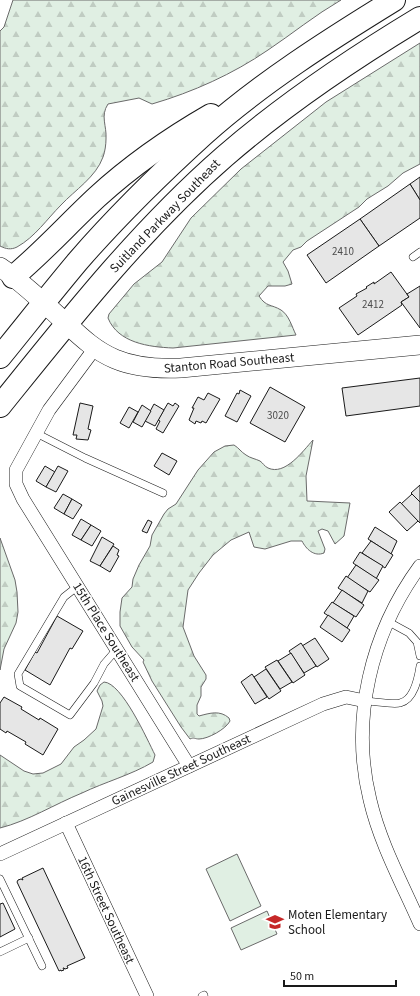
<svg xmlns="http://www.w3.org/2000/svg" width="420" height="996" font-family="'Source Sans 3',sans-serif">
	<defs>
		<pattern id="forest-firs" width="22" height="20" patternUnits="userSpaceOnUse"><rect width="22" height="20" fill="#e0efe3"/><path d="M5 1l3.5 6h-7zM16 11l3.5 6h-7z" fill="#c0ccc2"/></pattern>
	</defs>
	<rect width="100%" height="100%" fill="#fff"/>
	<g fill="url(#forest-firs)" stroke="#6a6a6a">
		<path d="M13,0H341C315,15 292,34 268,50C233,74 193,92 152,104L139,98L108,104C100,116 107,126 106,139C106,144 105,152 103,157C96,177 75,190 61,205C47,219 35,237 17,247C11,250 6,249 0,246V31L4,27Z"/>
		<path d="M420,43V164L403,173L388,186L367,199L359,207L307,241L301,247L293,250L283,262L288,271L292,284L285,286H268L259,296C266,307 271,304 281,310C289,315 292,327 296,335L173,348C149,347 118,343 108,318L109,314L134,284L162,262L191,218L241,169L326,102Z"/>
		<path d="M313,440L306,476L307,501L350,503L344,536L335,544L328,531L322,529L318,531L325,549L324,553C314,557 306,549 302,541H291L265,549L254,547L249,532L231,540L213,555L199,573L188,590L183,627L194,656L206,675V679L201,687V696L197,705V714L199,716C210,713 220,710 229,718L230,721C226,729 208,739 199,739C195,739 194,737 190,739L181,727L152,681L143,662L144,660L132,647L120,626V612L122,598L132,587L133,579L139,565L150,546L152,535L164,514L168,509L176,504L198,470L214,452L225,446L234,445C239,448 241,452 246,455C250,458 256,459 260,461C263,463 264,466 268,468C285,476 303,451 313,440Z"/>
		<path d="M0,538L15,580L17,592L18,612L16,623L4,649L0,670Z"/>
		<path d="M104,682C122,683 147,739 155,755L153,762C131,775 105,782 82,793C55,804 28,821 0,828V755L24,771L33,774L43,773L61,764L74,747L84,740L96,729L103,706L102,701L97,691L100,685Z"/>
	</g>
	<g fill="#e0efe3" stroke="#6a6a6a">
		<path d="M237,854L261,906L230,921L206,869Z"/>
		<path d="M267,911L277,934L241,950L231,928Z"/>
	</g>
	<g fill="#e6e6e6" stroke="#1a1a1a">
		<path d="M420,177V200L410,184Z"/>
		<path d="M410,184L420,200V218L379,246L360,219Z"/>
		<path d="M360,219L379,246L326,283L307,255Z"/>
		<path d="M391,272L409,297L401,302L402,305L358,335L339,308L357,296L356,294L367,288L366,287L374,282V284Z"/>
		<path d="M420,286V328L401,302L409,297L407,294Z"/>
		<path d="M420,378V406L346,416L342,388Z"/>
		<path d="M270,387L305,407L285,442L250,423Z"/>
		<path d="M240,390L251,396L237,422L225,416L237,393L239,394Z"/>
		<path d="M208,393L220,399L206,423L202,421L201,423L196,421L195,424L189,420L194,408H192L198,397L204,400Z"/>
		<path d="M80,403L93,406L88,429L91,430L88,440L76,439L77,435H73Z"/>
		<path d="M168,403L173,406L175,403L179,406L163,433L156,429L160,421L158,420Z"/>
		<path d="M154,404L164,410L155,426L145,421Z"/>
		<path d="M142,405L151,411L142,427L133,422Z"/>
		<path d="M129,407L138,412L129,428L120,423Z"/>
		<path d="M162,453L177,461L169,475L154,466Z"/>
		<path d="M45,466L55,472L46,487L36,481Z"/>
		<path d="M58,466L68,471L56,492L46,487Z"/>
		<path d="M420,485V502L411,493Z"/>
		<path d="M63,494L72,499L64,514L54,508Z"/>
		<path d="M412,494L420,502V523L401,504Z"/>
		<path d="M72,499L82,505L73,519L64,514Z"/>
		<path d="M400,502L418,521L407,531L389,512Z"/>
		<path d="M81,519L91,525L81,540L72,535Z"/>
		<path d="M148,520L152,522L147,533L142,531Z"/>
		<path d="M91,525L101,531L92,546L81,540Z"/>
		<path d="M375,527L397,541L391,554L368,539Z"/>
		<path d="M102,537L114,544L100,566L90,561Z"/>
		<path d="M371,541L393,555L385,568L362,553Z"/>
		<path d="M113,546L119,550L117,555L119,556L110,572L100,566Z"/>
		<path d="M360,552L383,566L376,579L353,563Z"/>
		<path d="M356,565L379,580L370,592L347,578Z"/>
		<path d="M346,576L368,591L362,603L338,588Z"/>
		<path d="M342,590L364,605L356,617L333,603Z"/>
		<path d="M332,602L354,616L347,628L324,613Z"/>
		<path d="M328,615L350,630L342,642L320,627Z"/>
		<path d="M57,616L83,631L72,649L70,648L50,685L25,670L35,652L37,653Z"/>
		<path d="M315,638L329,659L317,667L302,646Z"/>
		<path d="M301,643L316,666L304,673L289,651Z"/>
		<path d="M291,653L305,675L293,683L278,661Z"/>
		<path d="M277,660L292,682L280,689L265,667Z"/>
		<path d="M266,669L281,691L269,699L254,677Z"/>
		<path d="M252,674L267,697L255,704L241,682Z"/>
		<path d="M4,697L22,707L21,709L39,720L40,718L58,729L43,755L25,744L26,742L7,731L6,733L0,729V703Z"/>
		<path d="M43,868L85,958L67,966L68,968L65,969L64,968H63L64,970L61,971V970L59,971L17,882L18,880L21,879L23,880L22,878Z"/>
		<path d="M3,903L15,929L0,937V904Z"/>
	</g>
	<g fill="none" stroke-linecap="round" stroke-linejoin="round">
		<g stroke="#1a1a1a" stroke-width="8">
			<g id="lane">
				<path d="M413,257L420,252"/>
				<path d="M36,433L85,458L163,493"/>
				<path d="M78,586L64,597L18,674L20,686L70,715L94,683L104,664L117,649"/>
				<path d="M387,621L409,633L417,642L420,656"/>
				<path d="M365,701C373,701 393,705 400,703C414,700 418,679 420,666"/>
				<path d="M0,879L42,966"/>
				<path d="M0,952L29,938"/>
				<path d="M202,996L204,995"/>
			</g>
		</g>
		<g stroke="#1a1a1a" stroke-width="14">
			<g id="street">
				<path d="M95,348L49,410L16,470V484L23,499L189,766"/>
				<path d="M420,566C371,633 350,719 370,800C380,843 402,883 420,924"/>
				<path d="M66,823L147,996"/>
				<path d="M0,854L323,704L346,697L365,701"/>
			</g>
		</g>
		<g stroke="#1a1a1a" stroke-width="20">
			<path id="secondary" d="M0,267C25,284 46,305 68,325C82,338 96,351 115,359C136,368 158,369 181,368L420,345"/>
		</g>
		<g stroke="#1a1a1a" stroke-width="24">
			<g id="highway">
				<path d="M13,277C43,252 69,223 97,197C132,165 171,138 211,115"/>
				<path d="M0,357C26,325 52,292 78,261C117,216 160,174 204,134C261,83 329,40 394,0"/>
				<path d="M0,406C70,319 140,230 225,156C285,104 352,59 420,18"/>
			</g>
		</g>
		<use href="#lane" stroke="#fff" stroke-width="7"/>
		<use href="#street" stroke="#fff" stroke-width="13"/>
		<use href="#secondary" stroke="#fff" stroke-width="19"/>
		<use href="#highway" stroke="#fff" stroke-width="22"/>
	</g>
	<defs>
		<g id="school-bare" transform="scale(1.38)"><path d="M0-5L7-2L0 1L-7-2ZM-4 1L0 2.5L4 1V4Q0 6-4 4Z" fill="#c62828" stroke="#fff" stroke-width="2.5" paint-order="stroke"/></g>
	</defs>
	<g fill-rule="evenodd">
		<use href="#school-bare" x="275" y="922"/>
	</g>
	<g text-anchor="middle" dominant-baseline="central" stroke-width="3" stroke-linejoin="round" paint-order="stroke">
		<g font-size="11" fill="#4d4d4d">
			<text x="343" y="251">2410</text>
			<text x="373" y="304">2412</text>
			<text x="278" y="415">3020</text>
		</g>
		<g font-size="13" fill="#1a1a1a" stroke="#fff">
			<text transform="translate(165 216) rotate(-46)">Suitland Parkway Southeast</text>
			<text transform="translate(229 363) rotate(-5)">Stanton Road Southeast</text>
			<text transform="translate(106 632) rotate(58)">15th Place Southeast</text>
			<text transform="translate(181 770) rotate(-25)">Gainesville Street Southeast</text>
			<text transform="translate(106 910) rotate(65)">16th Street Southeast</text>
		</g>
		<g font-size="13" fill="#1a1a1a" stroke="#fff" text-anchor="start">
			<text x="288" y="915">Moten Elementary<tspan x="288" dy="15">School</tspan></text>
		</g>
	</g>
	<path d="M284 980v6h112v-6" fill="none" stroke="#1a1a1a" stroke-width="2"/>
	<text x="290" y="980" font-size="12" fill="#1a1a1a" stroke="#ffffff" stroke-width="3" paint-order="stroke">50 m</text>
</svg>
